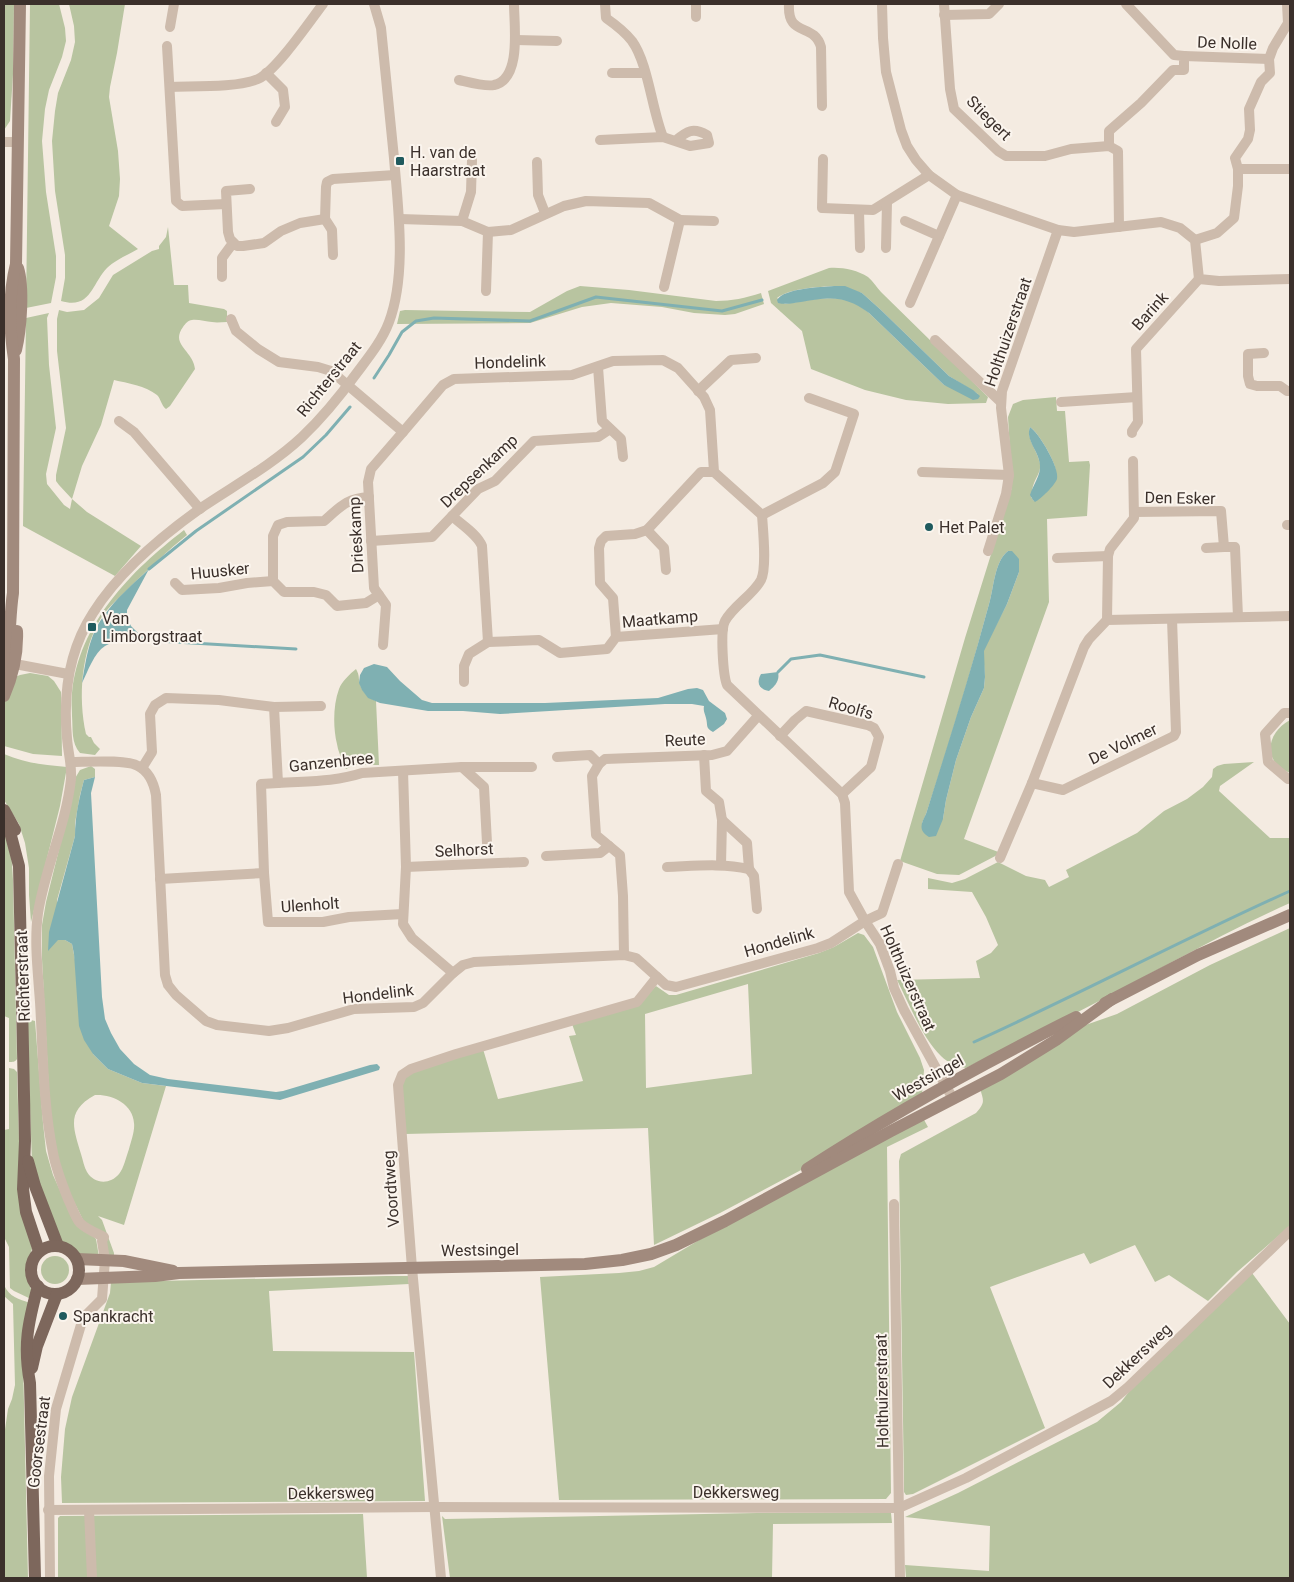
<svg xmlns="http://www.w3.org/2000/svg" width="1294" height="1582" font-family="Roboto,sans-serif">
	<rect width="100%" height="100%" fill="#f4ebe1"/>
	<g fill="#b8c4a0" fill-rule="evenodd">
		<path d="M4,4H14L13,74L10,121L4,130Z"/>
		<path d="M30,4H59L65,28L66,41L62,57L49,90L45,109L42,141L46,192L56,256V277L51,303L26,308Z"/>
		<path d="M69,4H125L117,53L110,87L109,97L118,151L120,179L119,196L109,226L138,249C128,255 115,260 107,268C92,283 91,310 61,301L65,278V255L55,191L52,141L55,111L58,93L71,60L75,42L74,26Z"/>
		<path d="M168,227L174,285H188L189,303L224,309L227,311V322C222,322 217,323 212,322C206,322 198,319 192,320C188,320 185,324 183,327C170,345 193,350 195,369L170,406L166,409C161,405 161,399 157,395C146,386 127,383 114,380L101,425L82,466L72,499L87,512L141,546L115,576L23,526L26,318L49,313L47,318L49,365L56,428L46,474L47,484L64,505L70,509L72,499L59,485L56,481V475L66,428L57,351V319L59,310L67,312L84,310L99,298L113,275L152,251L159,249V246L166,237Z"/>
		<path d="M829,268C842,267 857,270 868,277C873,281 877,288 881,292L988,397L986,403L948,404L906,400L865,390L811,369L802,331L771,303L768,291ZM834,286L862,293L881,310L949,376L978,394L944,385L869,313C865,310 861,306 856,304C835,293 807,301 785,304L777,298C790,288 819,287 834,286Z"/>
		<path d="M580,286L629,290L716,301C731,301 746,298 761,293L764,304L735,314L725,315L694,313L662,307L611,303L582,307L530,323L397,324L400,311L405,310L530,312L567,291Z"/>
		<path d="M1056,397L1057,411H1065L1069,462L1089,461L1090,465L1087,516L1047,519L1049,602L964,839L1001,853L959,875L937,874L900,861L965,638L1012,487L1008,417L1013,404L1023,400ZM1030,427C1038,432 1053,458 1055,467C1056,472 1055,478 1054,483L1034,501L1031,497C1032,494 1032,489 1033,486C1036,476 1043,470 1039,460C1036,449 1026,438 1030,427ZM1008,551L1019,572L1007,604L983,651L985,677L984,688L971,717L956,760L946,800L943,819L922,823L926,814C949,745 970,675 989,604C994,588 994,562 1008,551Z"/>
		<path d="M184,530L187,535C168,550 151,567 133,584C122,595 110,605 101,618C81,651 78,697 86,734L89,737H91L94,743L100,749L95,755L80,753C71,743 73,729 72,716C72,709 71,701 72,693C79,623 131,571 184,530Z"/>
		<path d="M356,669C360,676 358,678 360,684C362,692 369,698 376,701L379,765H354L346,769C343,761 338,752 337,744C333,728 333,705 339,689C342,681 350,674 356,669Z"/>
		<path d="M30,673L48,676L54,681L61,692L62,756L33,754L4,746V700L10,679L20,675Z"/>
		<path d="M1290,720V773C1262,762 1266,733 1290,720Z"/>
		<path d="M4,754C25,763 44,765 67,767L60,806L31,922L29,895V868L25,843L19,824L4,800Z"/>
		<path d="M1254,762L1220,786L1219,791L1270,838H1290V903C1216,936 1146,977 1074,1014C1038,1033 1002,1050 966,1068C956,1066 948,1063 941,1056C921,1036 910,1005 897,980L980,978L976,961L991,953L998,945L986,917L972,892L928,889V878L952,883L965,879L998,862L1026,876L1045,880L1049,887L1069,877L1066,870L1137,833L1164,811L1187,799L1203,787L1212,777L1213,769L1217,766L1224,764Z"/>
		<path d="M91,766L95,769V777L84,780L80,795L75,823V836L57,900L58,940H65L72,944L93,1054L108,1069L142,1083L166,1086L124,1225L98,1216L102,1220L114,1253V1257H108V1252L83,1220L61,1175L50,1111L42,959V925L46,902L70,805L74,780L80,770ZM95,1095C112,1094 133,1104 134,1123C135,1131 131,1141 129,1149C126,1157 124,1168 119,1174C110,1185 94,1184 87,1172C84,1167 83,1160 81,1154C73,1127 66,1111 95,1095Z"/>
		<path d="M4,829L11,849L13,880L17,1059C15,1062 13,1062 9,1062V1018L4,1016Z"/>
		<path d="M1290,928V1226L1237,1272L1208,1301L1169,1275L1155,1282L1135,1245L1090,1264L1084,1253L990,1287L1045,1428L913,1494L906,1495L904,1492V1485L899,1161L901,1154L976,1113C985,1103 984,1101 980,1089L1077,1028L1117,1014L1210,965Z"/>
		<path d="M858,933L864,935L873,947L897,1012L920,1058L924,1070L922,1094L803,1169L720,1213L654,1245L648,1128L405,1134L402,1080L408,1073L483,1049L498,1099L583,1081L569,1036L576,1035L572,1024L638,1005L656,986L669,995H676L819,953L834,947ZM748,984L752,1074L646,1088L645,1014Z"/>
		<path d="M27,1019L35,1021L43,1123L46,1151L53,1175L72,1217L96,1239L99,1257L78,1254L69,1246L62,1242L32,1163Z"/>
		<path d="M9,1068L14,1069L17,1072L19,1139L32,1249L26,1268L27,1278L32,1292L31,1299L14,1291L10,1288L9,1247L4,1237V1130L9,1129Z"/>
		<path d="M923,1118L928,1127L887,1147L891,1493L886,1499L559,1500L540,1277L619,1273L639,1271L654,1267L726,1224Z"/>
		<path d="M4,1247V1285C9,1297 19,1299 30,1303L23,1360L28,1578H4V1436L8,1409L12,1399L15,1385L13,1304L4,1296Z"/>
		<circle cx="55" cy="1270" r="14"/>
		<path d="M1252,1273L1290,1324V1578H906L905,1565L989,1571L990,1526L905,1517L958,1493L1097,1422L1121,1402L1135,1384Z"/>
		<path d="M387,1276H408L409,1284L269,1291L273,1351L414,1352L425,1501L62,1503L61,1477L65,1429L72,1397L110,1293L111,1282Z"/>
		<path d="M757,1513H891L892,1523L773,1524L772,1578H450L442,1516L445,1519Z"/>
		<path d="M363,1514L367,1578H58V1518L60,1516Z"/>
	</g>
	<g fill="#7fb0b2">
		<path d="M834,286H845L862,293L881,310L949,376L973,390L980,396L978,399L973,400L944,385L869,313C844,295 831,297 801,302C793,303 786,305 778,303L777,300C784,288 821,287 834,286Z"/>
		<path d="M1030,427C1039,433 1060,468 1057,479C1055,485 1041,499 1035,502L1033,500L1030,495C1033,485 1041,475 1040,465C1039,451 1025,440 1030,427Z"/>
		<path d="M1008,551H1012L1019,559V572L1007,604L984,651L985,677L984,688L971,717L956,760L946,800L943,819L936,836L929,837C918,830 921,824 926,814C948,744 970,675 989,604C994,588 994,562 1008,551Z"/>
		<path d="M149,569L127,610V618L131,626L139,634L157,640C141,640 120,637 105,646C94,653 88,671 82,683C86,660 89,636 103,617C115,599 133,584 149,569Z"/>
		<path d="M374,664L387,667L400,681L422,700L432,703H545L658,698L688,689L697,688L703,690L709,701L725,713L727,719L724,724L713,732C705,728 708,725 706,718C705,713 703,712 704,706L692,704H665L500,714L463,711H428L380,703L368,698L362,690L359,683L360,675L364,668Z"/>
		<path d="M778,672C780,681 775,686 769,691C759,689 756,683 761,674Z"/>
		<path d="M95,777L91,793L102,997L105,1019L111,1033L120,1049L134,1064L150,1075L168,1079L276,1092L283,1091L370,1065L377,1064L380,1067L379,1070L280,1100L142,1083L108,1069L93,1054L84,1040L79,1026L74,954L72,944L65,940H58L48,951L49,932L75,836C75,817 79,799 84,780Z"/>
	</g>
	<g fill="none" stroke-linecap="round" stroke-linejoin="round">
		<g stroke="#7fb0b2" stroke-width="3">
			<path d="M374,378L389,355L402,332L416,321L434,318L530,321L596,297L722,311L762,300"/>
			<path d="M149,569L196,531L303,457L326,435L350,407"/>
			<path d="M158,641L296,649"/>
			<path d="M778,672L791,659L820,655L924,677"/>
			<path d="M974,1042C1080,994 1183,939 1290,891"/>
		</g>
		<g stroke="#cdbbac" stroke-width="10">
			<path d="M605,4L606,18C616,25 625,32 632,41C648,63 652,110 663,137"/>
			<path d="M696,4V17"/>
			<path d="M789,4C787,38 814,22 821,47L822,106"/>
			<path d="M882,4L883,38L886,72L901,130L907,146L916,160L929,175L957,195L1058,230L1074,232L1161,222L1180,228L1195,240L1199,279L1219,281L1290,279"/>
			<path d="M944,4L950,89L954,109L998,151L1006,156H1045L1071,149L1109,146L1118,151L1119,227"/>
			<path d="M944,15L989,14L999,4"/>
			<path d="M170,27L174,4"/>
			<path d="M516,40L557,41"/>
			<path d="M167,46L176,201L182,206L226,204"/>
			<path d="M1184,56L1269,59"/>
			<path d="M266,73L283,90L285,107L276,122"/>
			<path d="M612,73H645"/>
			<path d="M459,80C468,82 486,87 494,85C522,79 514,25 514,4"/>
			<path d="M170,87C193,86 237,88 258,79C276,71 310,21 323,4"/>
			<path d="M600,140L663,137L690,146L709,143L707,135C693,127 687,131 675,141"/>
			<path d="M4,142H18"/>
			<path d="M1109,146V131L1141,103L1173,70H1184V56L1174,55L1126,4"/>
			<path d="M823,159L822,208L873,210L929,175"/>
			<path d="M537,162L538,195L545,213"/>
			<path d="M1238,169H1290"/>
			<path d="M250,189L226,191L228,232L230,239L237,246H243L264,243L281,231L300,223L325,219"/>
			<path d="M859,211L860,248"/>
			<path d="M400,219L462,221L488,232L511,230L564,206L586,201L649,203L680,220"/>
			<path d="M462,221L471,192L472,160"/>
			<path d="M905,221L939,236"/>
			<path d="M1195,240L1217,233L1234,218L1238,186V169L1235,158L1248,139L1250,130L1249,109L1261,82L1270,73L1269,59L1273,48L1288,23L1287,4"/>
			<path d="M886,248L887,202"/>
			<path d="M333,255L332,230L325,219L326,187L327,182L333,179L395,175"/>
			<path d="M222,277V258L233,243"/>
			<path d="M664,287L680,220L714,221"/>
			<path d="M486,291L488,232"/>
			<path d="M910,303L957,195"/>
			<path d="M935,340L1001,402"/>
			<path d="M1264,353L1248,354V376L1250,384L1257,386H1280L1287,391H1290"/>
			<path d="M598,367L602,421L621,439L623,457"/>
			<path d="M698,391L731,360L756,358"/>
			<path d="M1061,402L1137,397"/>
			<path d="M119,421L134,432L200,509"/>
			<path d="M1132,433V431L1138,422L1136,349L1199,279"/>
			<path d="M922,472L1009,475"/>
			<path d="M1134,512L1221,511L1224,547H1235L1238,617"/>
			<path d="M762,515L823,483L835,472L854,414L809,398"/>
			<path d="M452,516C462,525 477,534 482,546L488,642"/>
			<path d="M1287,525H1290"/>
			<path d="M647,530L664,548L666,570"/>
			<path d="M371,541L432,537L478,489L495,481L534,441L598,437L610,429"/>
			<path d="M1206,548L1224,547"/>
			<path d="M988,551L1006,494L1009,475L1001,408L1002,391L1058,230"/>
			<path d="M1057,558L1108,556"/>
			<path d="M273,581V536L278,525L287,522L324,521C340,507 347,498 369,497"/>
			<path d="M175,583L182,590L219,588L247,583L273,581L284,592H314L326,595L337,606L366,603L379,595"/>
			<path d="M1107,620L1108,556L1110,549L1134,518L1133,461"/>
			<path d="M616,637L613,598L600,583L599,548L601,541L606,536L635,534L647,530L701,472H714"/>
			<path d="M383,645L386,605L374,588L368,482L371,469L403,432"/>
			<path d="M15,664L68,674"/>
			<path d="M464,682V666L469,654L488,642L539,640L560,653L607,649L616,637L723,629"/>
			<path d="M274,707L321,706"/>
			<path d="M1290,713H1284L1265,734L1268,762L1288,779H1290"/>
			<path d="M780,736L795,720L806,711L868,725L874,728L879,737L871,767L842,794"/>
			<path d="M704,755L706,791L719,802L722,820L721,865"/>
			<path d="M557,757L590,755L599,764"/>
			<path d="M71,762C86,762 127,759 138,766C150,772 154,784 156,795L165,975L168,985L176,995L206,1021L217,1025L269,1031L288,1028L354,1009L414,1007L423,1003L453,973L463,965L474,962L624,955L636,958L666,985L676,987L818,948L831,943L865,921L849,892L845,803L842,794L727,685C723,675 720,630 725,621C733,606 753,595 761,580C767,568 763,530 762,515L714,472L710,410L704,397L678,368L663,360L613,361L572,375L454,379L443,385L403,432L331,371L318,367L279,362L258,349L236,331L231,319"/>
			<path d="M462,767L484,787L487,843"/>
			<path d="M142,768L152,752L150,714L155,705L166,698L219,700L274,707L278,783C306,781 335,782 362,773L462,767H532"/>
			<path d="M403,771L406,867L403,924L412,938L453,973"/>
			<path d="M278,783L261,784L264,873L268,922H323L349,917L403,914"/>
			<path d="M1032,783L1063,790L1174,736L1176,732L1172,619"/>
			<path d="M722,820L747,843L749,869L754,876L757,909"/>
			<path d="M546,856L600,853L609,846"/>
			<path d="M1000,858L1032,783L1084,647L1089,639L1107,620L1290,616"/>
			<path d="M898,864L882,913L865,921L880,944L890,971L894,988L904,1010L953,1099"/>
			<path d="M406,867L524,862"/>
			<path d="M667,867C695,866 722,863 749,869"/>
			<path d="M160,879L264,873"/>
			<path d="M624,955L623,896L620,855L596,835L592,776L599,764L605,759L712,755L727,751L758,716"/>
			<path d="M894,1204L900,1578"/>
			<path d="M48,1510L434,1507L899,1508L966,1478L1111,1401L1128,1387L1290,1231"/>
			<path d="M89,1510L92,1578"/>
			<path d="M50,1578L49,1476L56,1409L83,1318L102,1299L105,1260L102,1241L104,1237C96,1233 86,1229 80,1223C75,1217 72,1207 68,1199C62,1184 56,1169 53,1153C43,1104 43,1052 40,1002C38,973 34,942 38,913C45,868 66,825 71,779C72,765 68,752 67,738C63,695 69,650 93,613C118,573 163,535 201,508C235,485 272,465 302,437C322,418 340,396 356,374C368,358 382,341 389,322C407,274 398,207 394,158C390,114 385,71 381,28L374,4"/>
			<path d="M441,1578L412,1268L398,1085L402,1075L411,1069L456,1054L637,1002L657,977"/>
		</g>
		<g stroke="#a18a7d" stroke-width="12">
			<path d="M16,350C21,330 24,287 18,268"/>
			<path d="M4,672C11,647 9,619 13,593L14,359C9,327 8,295 16,264L20,4"/>
			<path d="M4,696C13,675 18,654 17,631"/>
			<path d="M1105,1003L1198,955L1290,915"/>
			<path d="M807,1169C893,1113 984,1063 1076,1017"/>
			<path d="M77,1259L124,1261L173,1271"/>
			<path d="M77,1279L155,1276L179,1273L585,1264L622,1260L651,1254L676,1245L725,1221L891,1131L1001,1074L1056,1040L1112,999"/>
		</g>
		<g stroke="#7d675c" stroke-width="12">
			<path d="M4,810L15,830"/>
			<path d="M4,824L10,832L19,866L25,1141L23,1189L26,1212L39,1251"/>
			<path d="M28,1161L35,1186L58,1246"/>
			<circle cx="55" cy="1270" r="24"/>
			<path d="M32,1368L37,1346L57,1294"/>
			<path d="M35,1578L30,1383C23,1345 28,1323 38,1286"/>
		</g>
	</g>
	<g fill="#1f5a5e" stroke="#fbf5ee" stroke-width="2">
		<rect x="395" y="156" width="10" height="10" rx="2.5"/>
		<circle cx="929" cy="527" r="5"/>
		<rect x="87" y="622" width="10" height="10" rx="2.5"/>
		<circle cx="63" cy="1316" r="5"/>
	</g>
	<g text-anchor="middle" dominant-baseline="central" stroke-width="4" stroke-linejoin="round" paint-order="stroke">
		<g font-size="16" fill="#3b302b" stroke="#fbf5ee">
			<text transform="translate(1227 43) rotate(2)">De Nolle</text>
			<text transform="translate(989 118) rotate(45)">Stiegert</text>
			<text transform="translate(1150 311) rotate(-48)">Barink</text>
			<text transform="translate(1008 332) rotate(-71)">Holthuizerstraat</text>
			<text transform="translate(510 362) rotate(-2)">Hondelink</text>
			<text transform="translate(329 379) rotate(-51)">Richterstraat</text>
			<text transform="translate(479 471) rotate(-43)">Drepsenkamp</text>
			<text transform="translate(1180 498) rotate(1)">Den Esker</text>
			<text transform="translate(356 535) rotate(-93)">Drieskamp</text>
			<text transform="translate(220 571) rotate(-6)">Huusker</text>
			<text transform="translate(660 619) rotate(-5)">Maatkamp</text>
			<text transform="translate(851 708) rotate(16)">Roolfs</text>
			<text transform="translate(685 740) rotate(-3)">Reute</text>
			<text transform="translate(1123 744) rotate(-26)">De Volmer</text>
			<text transform="translate(331 762) rotate(-6)">Ganzenbree</text>
			<text transform="translate(464 850) rotate(-3)">Selhorst</text>
			<text transform="translate(310 905) rotate(-4)">Ulenholt</text>
			<text transform="translate(779 942) rotate(-16)">Hondelink</text>
			<text transform="translate(23 976) rotate(-92)">Richterstraat</text>
			<text transform="translate(908 978) rotate(66)">Holthuizerstraat</text>
			<text transform="translate(378 994) rotate(-7)">Hondelink</text>
			<text transform="translate(928 1078) rotate(-29)">Westsingel</text>
			<text transform="translate(391 1189) rotate(-94)">Voordtweg</text>
			<text transform="translate(480 1250) rotate(-1)">Westsingel</text>
			<text transform="translate(1137 1356) rotate(-43)">Dekkersweg</text>
			<text transform="translate(882 1391) rotate(-91)">Holthuizerstraat</text>
			<text transform="translate(39 1442) rotate(-83)">Goorsestraat</text>
			<text x="736" y="1492">Dekkersweg</text>
			<text transform="translate(331 1493) rotate(-1)">Dekkersweg</text>
		</g>
		<g font-size="16" fill="#3b302b" stroke="#fbf5ee" text-anchor="start">
			<text x="410" y="152">H. van de<tspan x="410" dy="18">Haarstraat</tspan></text>
			<text x="939" y="527">Het Palet</text>
			<text x="102" y="618">Van<tspan x="102" dy="18">Limborgstraat</tspan></text>
			<text x="73" y="1316">Spankracht</text>
		</g>
	</g>
	<rect width="1294" height="1582" fill="none" stroke="#3b302b" stroke-width="10"/>
</svg>
